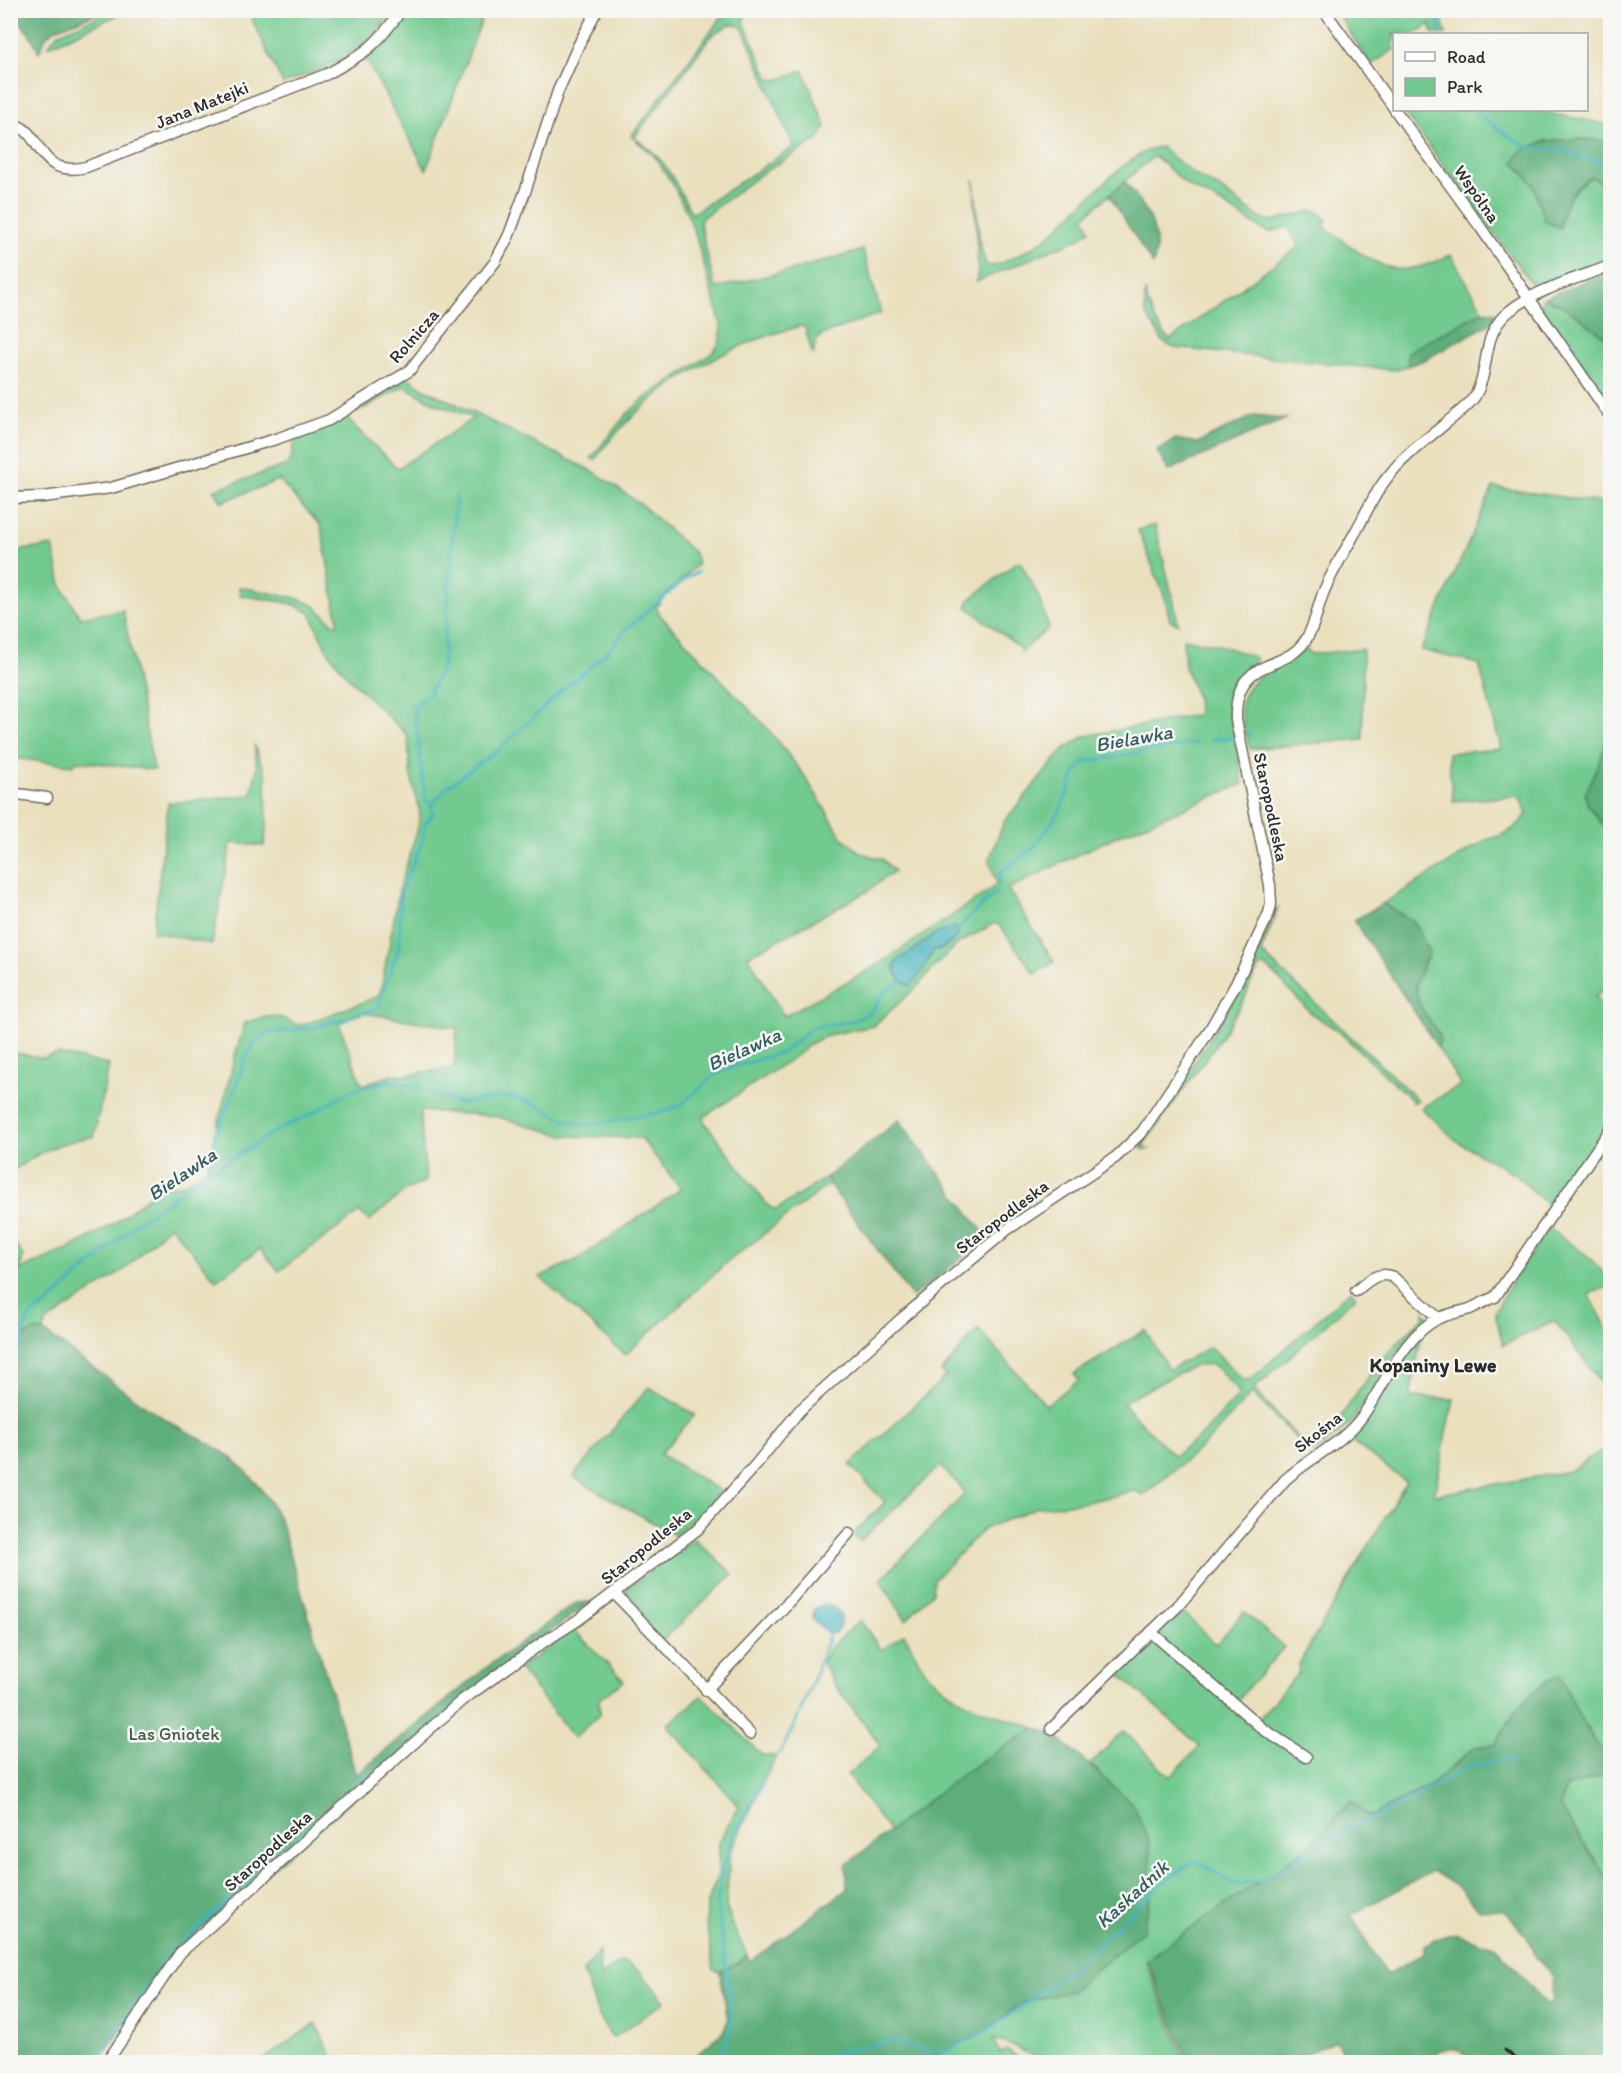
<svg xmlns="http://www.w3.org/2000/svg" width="1621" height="2073" font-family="Itim,sans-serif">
	<rect width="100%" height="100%" fill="#f6f6f2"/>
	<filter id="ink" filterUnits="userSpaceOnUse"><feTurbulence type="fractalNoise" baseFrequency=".0167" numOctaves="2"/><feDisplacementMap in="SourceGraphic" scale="12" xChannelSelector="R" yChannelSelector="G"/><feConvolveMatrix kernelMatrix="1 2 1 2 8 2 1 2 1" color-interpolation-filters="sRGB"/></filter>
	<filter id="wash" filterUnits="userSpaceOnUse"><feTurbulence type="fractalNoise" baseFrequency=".008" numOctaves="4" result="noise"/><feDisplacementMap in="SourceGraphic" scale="24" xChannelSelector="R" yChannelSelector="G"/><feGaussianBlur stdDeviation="1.35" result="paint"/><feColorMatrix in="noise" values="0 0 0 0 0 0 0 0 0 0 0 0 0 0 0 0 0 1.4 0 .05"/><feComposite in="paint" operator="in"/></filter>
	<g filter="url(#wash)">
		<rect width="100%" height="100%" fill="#eae0be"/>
		<g fill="#72ca90" stroke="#4e7a5e" stroke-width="1.5" fill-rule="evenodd">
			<path d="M114,10L127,11L47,47L57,34Z"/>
			<path d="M248,11H393C363,55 332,65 283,84Z"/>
			<path d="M408,11H485L426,170L366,59L384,44Z"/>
			<path d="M723,11H745L744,22L769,79L778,80L803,70L826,127L817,140L761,174L702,218L700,224L715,288L789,271L863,250L881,313L822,335L816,341L813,356L805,328L802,326C722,345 643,392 595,460L591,458L626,415L645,398L712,353C720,344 722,337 721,325L696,237L687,213L672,183L655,157L631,136L724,14ZM731,24L738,25L743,29L793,145L792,148L692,214C673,180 668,159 634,138L713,34Z"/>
			<path d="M1336,11H1440L1446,34H1433L1430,24L1415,34H1394V49L1371,65Z"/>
			<path d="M1413,110H1535L1610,125V141L1514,162L1532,183L1545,221L1559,227C1564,206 1570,187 1592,177L1610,188V259L1535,288L1406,115Z"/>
			<path d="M1161,147L1195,175L1219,188L1260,218L1271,221L1314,210L1321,214L1327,221L1323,225C1343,241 1378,272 1406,269C1421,268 1437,261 1451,255L1483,311L1409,352L1408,366L1393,370L1174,348L1163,342L1145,312V291C1148,308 1158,328 1170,340L1297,248L1298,244L1288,227L1270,232L1262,229L1219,202L1188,186L1156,157H1153L1084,217L1090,230L1078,239L976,282L978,271L974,179L980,245L986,265L994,266C1011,259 1029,251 1043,240C1071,220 1129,148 1161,147Z"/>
			<path d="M1544,298L1567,308L1610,341V405L1548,318L1541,307L1542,301Z"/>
			<path d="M404,377L409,378L423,388L596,473L643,506L694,553L698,564L663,597L656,608L661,616L767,728L804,775L842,837L861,853L882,859L894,871L866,892L748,956L784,1016L873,968L990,890L997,883L989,860L1004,822L1064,749L1085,736L1196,715L1198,712L1197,698L1185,667L1183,639L1219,645L1254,657L1257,660C1242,675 1232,687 1229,707L1243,784L1114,837L1008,889L1054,962L1035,974L1000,926L995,923L959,943L935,966L917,987L873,1026L828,1035L809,1044L803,1051L705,1116L704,1121L768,1206L776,1210L827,1177L829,1184L725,1264L625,1355L540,1277L578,1259L681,1189L641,1138L566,1136L494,1116L420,1111L426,1181L405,1191L369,1221L360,1212L279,1271L260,1249L216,1280L170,1225L125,1269L47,1322L43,1331L28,1333L11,1349L10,1236L23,1256L20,1270L72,1247L115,1223L161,1187L184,1184L207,1168L236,1052L245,1023C255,1019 268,1015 279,1017C288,1019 292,1025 302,1025L377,997L381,990L400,886L418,828L420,813L410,772L408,736L347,676L327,650L310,613L293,604L240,595L239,587L296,598L313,605L333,623L337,625L338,622L321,526L279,480L222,502L213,490L287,465L291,459L295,437L348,417L353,425L396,467H400L474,418L436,404L404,386L357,412ZM955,927L954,939L941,950H933C930,959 918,979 910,986C901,981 896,976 894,965L900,958L911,952L933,935ZM364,1013L457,1028L454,1068L405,1075L395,1074L362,1085L338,1021Z"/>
			<path d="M1493,487L1610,504V735L1607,739L1587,803L1610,835V984L1595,997L1610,1015V1120L1598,1143L1550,1207L1515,1174L1458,1142L1421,1108L1461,1085L1438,1048L1440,1037C1431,1022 1414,1003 1416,984C1418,974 1425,962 1429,953L1414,921L1386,906L1384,903L1486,840C1503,836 1518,829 1527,814L1519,796L1453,801L1448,753L1501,749L1479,664L1421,650Z"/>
			<path d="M1155,525L1174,603L1178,624L1170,621L1164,595L1138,530Z"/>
			<path d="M53,546L61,585L80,617L123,610L154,770L77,761L73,765L11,758V551Z"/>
			<path d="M1017,562H1020L1038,595L1049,628L1021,652L1020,648L967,607L968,601Z"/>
			<path d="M1363,649V739L1250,749C1247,737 1242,724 1241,711C1239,677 1283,664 1307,650L1312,654Z"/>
			<path d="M254,744L266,775L267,824L264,846L231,843L212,944L153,932L168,803L251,795L257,769Z"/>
			<path d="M1279,906L1261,952L1418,1100L1412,1103V1100L1337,1030L1312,1014L1270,970L1264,966L1260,967L1252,979L1245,998L1220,1039L1144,1144L1146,1149H1150H1142L1141,1141L1176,1092L1228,1010Z"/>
			<path d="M11,1052L42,1058L59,1054L109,1065L94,1137C63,1140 35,1154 11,1172Z"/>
			<path d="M1549,1228L1588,1256L1610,1280V1286L1589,1294L1610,1334V1395L1555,1321L1503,1345L1495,1312L1514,1278Z"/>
			<path d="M1351,1290L1356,1297L1254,1389L1308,1449C1338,1428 1347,1405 1368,1377C1385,1354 1404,1335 1425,1316L1423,1311L1431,1318L1403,1346L1385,1368L1352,1422L1328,1443L1311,1453L1252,1393L1207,1442L1143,1496L1135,1491L1087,1502L1038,1507L984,1529L934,1579L933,1592L906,1620L880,1580L964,1495L962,1488L940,1466L860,1541L853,1534L885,1502L850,1465L946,1376L941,1372L978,1329L1046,1405L1079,1380L1074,1374L1145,1330L1169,1370L1210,1347L1242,1379L1250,1380ZM1209,1364L1218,1368L1240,1394L1203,1434L1174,1456L1123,1404L1131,1398L1191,1367Z"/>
			<path d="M1421,1339L1410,1397L1454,1399L1434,1495L1570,1471L1610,1445V1488L1600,1496L1610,1501V1883L1560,1807L1566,1787L1602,1776L1609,1761L1581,1720L1560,1675C1544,1680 1521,1703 1512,1717C1506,1727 1502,1736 1494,1745L1475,1747L1433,1783L1370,1818L1351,1802L1309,1847L1147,1959V1964L1185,2062H1043L1016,2047L993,2039L1000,2053L1007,2050L1026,2062H922L988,2029L1022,2002L1072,1991L1098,1771L1090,1764L1124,1731L1170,1777L1200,1746L1119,1674L1180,1610L1216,1644L1244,1612L1284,1647L1235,1703L1258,1720L1298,1673L1300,1662L1406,1482L1346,1437L1417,1341Z"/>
			<path d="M649,1387L695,1415L660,1454L720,1491L699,1515L675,1535L576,1479L574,1475Z"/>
			<path d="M695,1539L733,1574L662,1641L619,1594Z"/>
			<path d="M860,1620L881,1650L904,1634C912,1647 920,1666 931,1677C958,1706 998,1715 1035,1728L965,1772L889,1831L847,1775L881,1745L836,1687L822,1662L830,1648Z"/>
			<path d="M574,1630L624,1681L599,1699L600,1714L574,1738L519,1668Z"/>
			<path d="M702,1696L762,1755L776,1756L730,1853L726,1906L736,1933L747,1955L740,1962L720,1972L714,1970L706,1924L707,1903L718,1875L719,1841L739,1806L667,1725Z"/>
			<path d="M599,1951L600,1977L616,1965L625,1962L642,1974L665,2001L614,2038L611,2037L598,2014L583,1972Z"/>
			<path d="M316,2023L334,2062H260Z"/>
		</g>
		<g fill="#5dae7a" stroke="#446c52" stroke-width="1.5" fill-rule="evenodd">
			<path d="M12,11H104L55,29L46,37L39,52L32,38Z"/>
			<path d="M1580,139L1610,141V188L1592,177C1572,186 1562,207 1560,228L1545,221L1532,183L1514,162L1522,150L1546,141Z"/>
			<path d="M1125,182C1145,205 1164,234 1153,265L1109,195Z"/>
			<path d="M1610,274V341L1567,308L1544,298L1590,279Z"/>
			<path d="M1483,311L1497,313L1491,323L1424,360L1408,366V352Z"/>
			<path d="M1253,416L1286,419L1168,471L1157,450L1175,439L1197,443Z"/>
			<path d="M1610,735L1609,777L1610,835L1587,803L1585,795Z"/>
			<path d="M1384,903L1386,906L1414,921L1429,953C1425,962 1418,974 1416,984C1414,1003 1431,1022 1440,1037L1438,1048L1354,920Z"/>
			<path d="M899,1120L987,1237L912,1297L829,1184L827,1177Z"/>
			<path d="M32,1331H43C83,1359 121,1390 162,1417C178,1428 197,1436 214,1446C243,1463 266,1491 280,1520L356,1775L492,1663L576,1603L591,1602L533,1644L175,1952L98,2062H11L10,1349Z"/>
			<path d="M1560,1675L1581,1720L1609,1761L1602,1776L1566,1787L1560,1807L1610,1883V2062H1473C1463,2051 1449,2042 1436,2054L1437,2062H1347L1336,2041L1284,2062H1188L1147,1959L1309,1847L1351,1801L1370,1817L1433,1783L1475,1747L1494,1745C1502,1736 1506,1727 1512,1717C1521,1703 1544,1680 1560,1675ZM1433,1871L1459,1888L1479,1909L1504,1911L1528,1937L1536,1958L1553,1976L1552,2002L1547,2005L1496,1947L1455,1933L1438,1938L1423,1947L1426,1952L1386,1975L1351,1915Z"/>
			<path d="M1035,1728L1055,1735L1133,1804L1150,1844L1151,1896L1143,1930L1072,1991L1022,2002L988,2029L922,2062H848L847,2056L812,2062H699L694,2057L722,2033L728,2021L720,1972L740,1962L747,1955L751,1961L847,1889L846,1865L965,1772Z"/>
		</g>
		<g fill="#45b4bf" stroke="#387075" stroke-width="1.5">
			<path d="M955,927L959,932C953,942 944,950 933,950C930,959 917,979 910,986C901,981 896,975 894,965L900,958L911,952L933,935Z"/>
			<path d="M825,1604C841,1608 845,1618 837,1633H828L812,1619L814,1609Z"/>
		</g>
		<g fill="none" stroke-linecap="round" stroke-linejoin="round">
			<g stroke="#45b4bf" stroke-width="3">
				<path d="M1436,10L1441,34"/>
				<path d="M1472,110L1510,137L1531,148L1558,150L1595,161H1610"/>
				<path d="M1248,734H1250"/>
				<path d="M1212,740L1232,737"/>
				<path d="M431,806L425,798L414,706L428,695L442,668L456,496"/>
				<path d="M1000,882L1001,871L1033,848L1049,827L1061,809L1075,774L1084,762L1195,743"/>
				<path d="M956,930L998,890"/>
				<path d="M426,1091L458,1103L510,1097L530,1102L563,1119L585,1125L663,1112L681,1105L713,1076L730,1068L783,1052L811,1028L853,1021L871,1012L886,990L904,980"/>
				<path d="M209,1171L215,1133L224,1117L246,1057L254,1044L268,1033L313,1028L334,1021L342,1022L355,1014L377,1009L399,948L401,891L422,842L425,824L433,814L431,806L447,787L498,750L566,687L585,672L613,646L623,632L688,577L698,572"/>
				<path d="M10,1364C13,1357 17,1352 20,1346C29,1326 19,1320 45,1306L138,1222L204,1175L254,1145L268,1135L311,1114L352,1090L389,1081L420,1088"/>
				<path d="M779,1754C801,1717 815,1674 830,1633"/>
				<path d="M95,2062L169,1954L320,1818L367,1772"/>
				<path d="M720,2062L731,2025L729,1990L717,1901L724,1864L733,1836L768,1771"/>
				<path d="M774,2062L808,2059L890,2041L933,2053L952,2048L992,2028L1073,1968L1158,1887L1189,1864L1199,1862L1230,1882L1240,1885L1262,1879L1360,1823L1379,1816L1470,1766L1512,1759"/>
			</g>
		</g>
	</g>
	<g filter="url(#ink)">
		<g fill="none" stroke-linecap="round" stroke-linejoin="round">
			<g stroke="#6e6a5e" stroke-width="13">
				<g id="minor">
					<path d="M1324,10L1394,108"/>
					<path d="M1395,110L1481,228L1610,416"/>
					<path d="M10,124C44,127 33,179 86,167L327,74C364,54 377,46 401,10"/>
					<path d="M10,498L43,497L111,488L276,439L329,420L409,371L495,262L509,235L525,192L558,91L579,44L597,10"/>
					<path d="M10,793L47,798"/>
					<path d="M1356,1291C1367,1282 1378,1270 1393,1277L1438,1318"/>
					<path d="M614,1593L750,1734"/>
					<path d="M1151,1632L1263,1729L1306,1757"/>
					<path d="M706,1690L779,1613L849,1533"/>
					<path d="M1051,1729L1177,1607L1285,1480C1307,1460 1337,1446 1357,1423C1383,1392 1400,1337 1439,1318C1448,1314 1460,1312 1470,1309C1478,1305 1486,1301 1495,1297L1610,1130"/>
					<path d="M107,2062L180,1953L357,1794L461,1701L542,1643L578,1620L698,1529L758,1462L799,1411L901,1319L1008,1229L1116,1157L1142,1132L1206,1036L1236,984L1269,913L1271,904L1270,885L1236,720C1234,651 1290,676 1309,634C1316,621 1318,605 1324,591C1333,570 1345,551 1356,531C1367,511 1376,490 1391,473C1406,454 1427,439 1445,424C1455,415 1468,407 1475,396C1491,369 1480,337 1507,313C1534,290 1578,278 1610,266"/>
				</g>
			</g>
			<use href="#minor" stroke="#fff" stroke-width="10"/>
			<path stroke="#2b2b2b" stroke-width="3" d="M1505,2050L1520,2062"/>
		</g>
	</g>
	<g text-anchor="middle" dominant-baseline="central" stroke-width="5" stroke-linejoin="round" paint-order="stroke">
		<g font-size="18" fill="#2b2b2b" stroke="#f6f6f2">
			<text transform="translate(202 105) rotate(-22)">Jana Matejki</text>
			<text transform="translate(1477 194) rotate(55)">Wspólna</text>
			<text transform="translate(414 336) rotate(-49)">Rolnicza</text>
			<text transform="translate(1271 807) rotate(78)">Staropodleska</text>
			<text transform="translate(1002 1217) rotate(-37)">Staropodleska</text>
			<text transform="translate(1318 1432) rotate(-38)">Skośna</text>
			<text transform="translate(646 1546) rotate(-39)">Staropodleska</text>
			<text transform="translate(268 1851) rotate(-42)">Staropodleska</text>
		</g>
		<g font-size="18" fill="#405b49" stroke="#f6f6f2">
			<text x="174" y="1734">Las Gniotek</text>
		</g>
		<g font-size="20" font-style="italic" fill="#345b5f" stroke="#f6f6f2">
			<text transform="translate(1134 738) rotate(-10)">Bielawka</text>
			<text transform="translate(744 1049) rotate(-24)">Bielawka</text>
			<text transform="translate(182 1174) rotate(-34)">Bielawka</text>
			<text transform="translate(1132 1894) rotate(-42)">Kaskadnik</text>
		</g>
		<g font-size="20" font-weight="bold" fill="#2b2b2b" stroke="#f6f6f2">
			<text x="1433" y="1365">Kopaniny Lewe</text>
		</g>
	</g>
	<rect width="1621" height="2073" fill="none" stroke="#f6f6f2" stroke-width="36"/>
	<rect x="1393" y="33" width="195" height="78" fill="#f6f6f2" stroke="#a5a5a2" stroke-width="1.5"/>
	<rect x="1405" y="52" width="30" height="9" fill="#ffffff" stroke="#a5a5a2" stroke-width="1.5"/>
	<text x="1447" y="63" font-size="18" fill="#2b2b2b">Road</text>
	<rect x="1405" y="78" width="30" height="18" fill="#72ca90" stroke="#a5a5a2" stroke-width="1.5"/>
	<text x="1447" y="93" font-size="18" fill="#2b2b2b">Park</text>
</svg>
